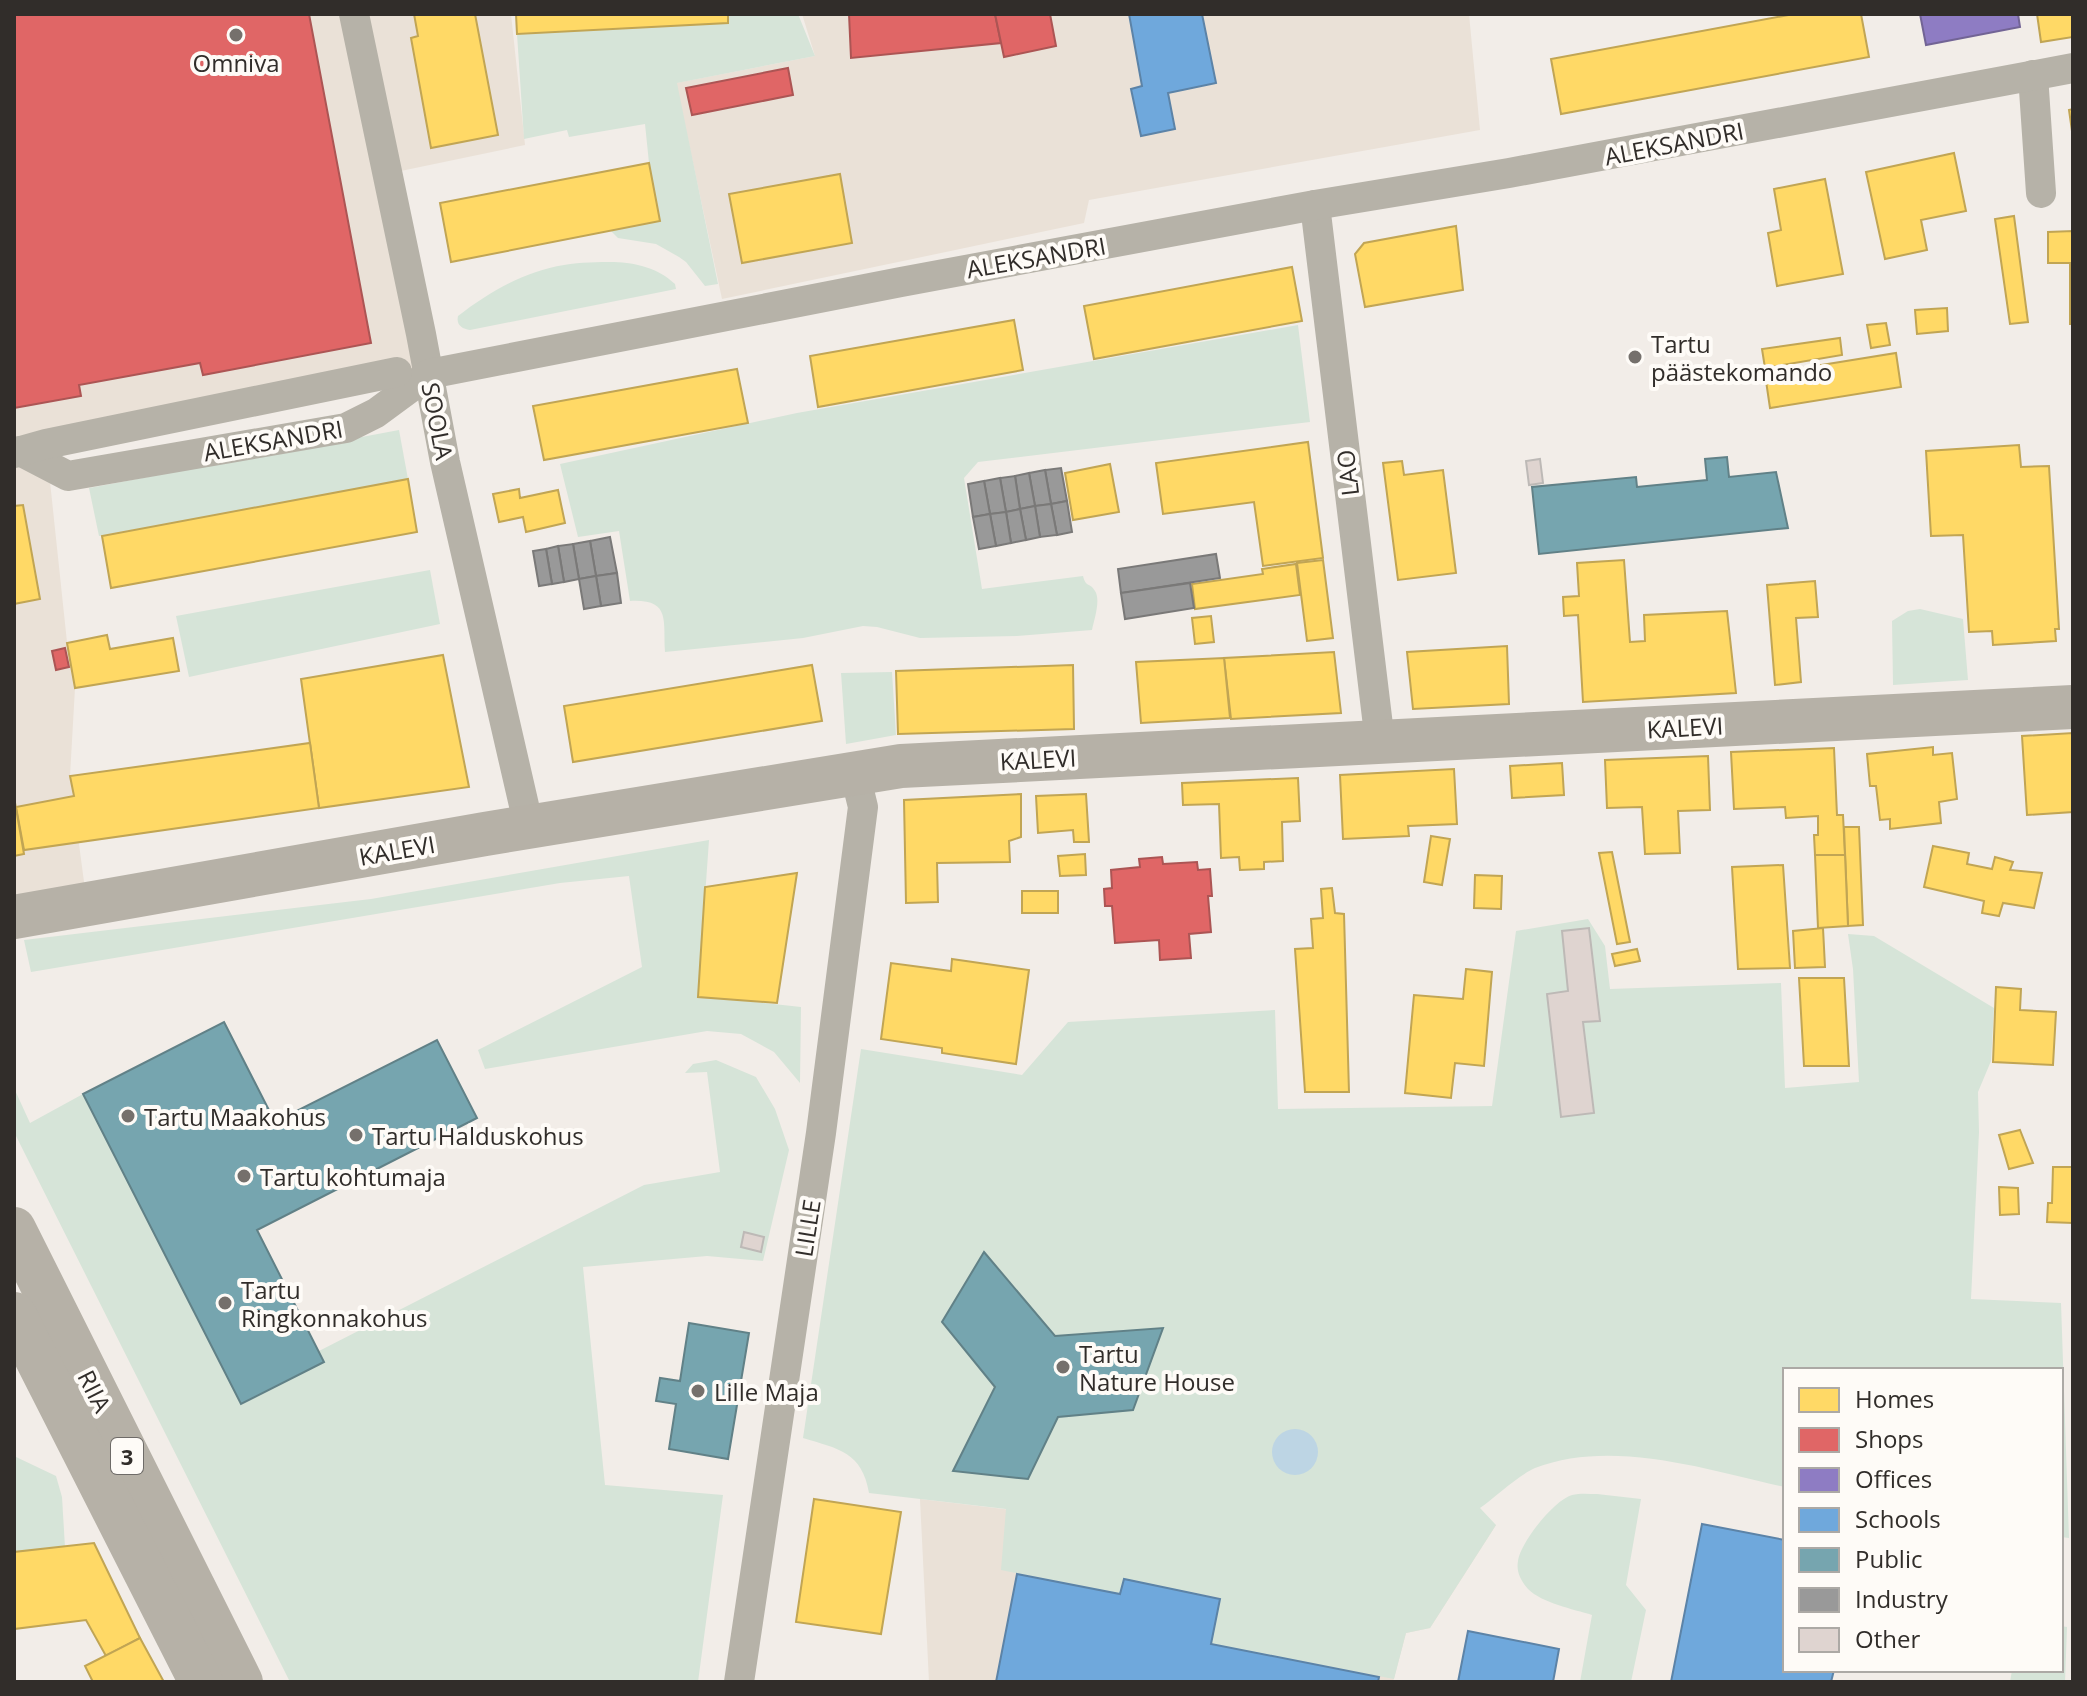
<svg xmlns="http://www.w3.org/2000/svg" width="2087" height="1696" font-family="'Open Sans',sans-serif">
	<rect width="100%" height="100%" fill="#f2ede8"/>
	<g fill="#eae1d7">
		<path d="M14,14H511L525,145L396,172L433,365L46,444L67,642L75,688L70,776L86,897L14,908Z"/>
		<path d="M802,14H1469L1480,130L1089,200L1084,223L722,299L676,83L815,56Z"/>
		<path d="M920,1499L1168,1529L1496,1525L1430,1628L1406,1633L1393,1682H929Z"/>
	</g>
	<g fill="#d6e4d8">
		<path d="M728,14H798L815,56L677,83L718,284L705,286L686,262L679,257L656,244L618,238L611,231L660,221L649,163L645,124L569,137L567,130L524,139L517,34L727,23Z"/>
		<path d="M614,262C637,263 658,268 675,284L676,289L470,330C462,329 456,325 458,316C489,292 525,271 564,265C581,262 598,262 614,262Z"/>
		<path d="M1298,325L1310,422L978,462L964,478L982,589L1083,576C1086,588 1090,582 1095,591C1101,600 1094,620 1092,630L1017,636L920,638L877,627L863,626L803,638L665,652C663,620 671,599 630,601L619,531L578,537L560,464L797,413Z"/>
		<path d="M399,430L408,479L99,536L89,488Z"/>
		<path d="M430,570L440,624L189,677L176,616Z"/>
		<path d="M1920,609L1963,619L1968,680L1893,685L1892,621L1908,611Z"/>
		<path d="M892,672L896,735L846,744L841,673Z"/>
		<path d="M709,840L698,996L801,1007L800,1083L774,1052L741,1034L707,1031L485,1069L478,1050L642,967L629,876L560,883L31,972L24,940L371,899Z"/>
		<path d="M1588,919L1605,946L1610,989L1781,983L1785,1088L1859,1082L1853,969L1848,934L1874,936L1994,1008L1991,1061L1978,1092L1979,1132L1971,1299L2061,1303L2069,1538L2061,1537V1370H1785V1487C1708,1470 1612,1438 1535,1468C1519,1475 1495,1497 1480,1508L1496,1525L1430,1628L1406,1633L1394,1679L1211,1644L1220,1598L1124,1579L1120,1594L1001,1570L1006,1509L869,1493C862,1452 839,1449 803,1438L861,1049L1022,1075L1068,1022L1275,1010L1278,1109L1492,1106L1516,931Z"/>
		<path d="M716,1060L756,1077L775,1109L789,1150L763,1261L707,1256L583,1267L605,1485L723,1495L698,1682H290L14,1132V1088L30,1123L83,1094L241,1404L323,1361L319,1351L644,1185L720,1172L707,1072L685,1073L693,1064Z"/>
		<path d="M14,1456L56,1476L62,1497L65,1547L14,1552Z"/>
		<path d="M1597,1494L1641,1499L1626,1585L1646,1610L1631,1682H1580L1592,1615C1573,1609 1542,1603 1528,1589C1521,1581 1516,1572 1518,1561C1520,1543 1554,1500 1572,1495C1580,1493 1589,1494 1597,1494Z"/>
		<path d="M2061,1626L2067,1627L2065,1682H2010L2012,1670H2061Z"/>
	</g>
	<circle fill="#bdd5e4" cx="1295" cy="1452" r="23"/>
	<g fill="#ffd966" stroke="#c1a554" stroke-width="2">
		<path d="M414,14H475L498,135L431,148L411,38L418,36Z"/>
		<path d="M516,14H728V23L517,34Z"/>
		<path d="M1794,14H1861L1869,57L1561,114L1551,59Z"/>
		<path d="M2037,14H2073V37L2041,42Z"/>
		<path d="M2073,109V138L2069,110Z"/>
		<path d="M1954,153L1966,211L1921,220L1927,250L1885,259L1866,172Z"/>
		<path d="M649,163L660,221L451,262L440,203Z"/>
		<path d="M840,174L852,243L742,263L729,194Z"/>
		<path d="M1825,179L1843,274L1777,286L1768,233L1781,230L1774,189Z"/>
		<path d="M2014,216L2028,322L2010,324L1995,219Z"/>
		<path d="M1456,226L1463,290L1365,307L1355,254L1364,243Z"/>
		<path d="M2073,231V324H2070V263H2048V232Z"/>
		<path d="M1292,267L1302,321L1094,359L1084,306Z"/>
		<path d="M1947,308L1948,331L1917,334L1915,310Z"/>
		<path d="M1014,320L1023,370L818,407L810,356Z"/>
		<path d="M1886,323L1890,345L1871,348L1867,325Z"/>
		<path d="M1840,338L1842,355L1765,368L1762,349Z"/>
		<path d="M1896,353L1901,387L1770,408L1765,374Z"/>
		<path d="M737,369L748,423L544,460L533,406Z"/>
		<path d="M1308,442L1323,558L1263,566L1254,502L1163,514L1156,463Z"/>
		<path d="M2019,445L2021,467L2049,466L2059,629H2055L2056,641L1993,645L1992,631L1969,632L1963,535L1931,536L1926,451Z"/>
		<path d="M1402,461L1404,475L1443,470L1456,573L1398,580L1383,463Z"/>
		<path d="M1110,464L1119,512L1073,520L1065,473Z"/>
		<path d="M408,479L417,532L111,588L102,536Z"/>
		<path d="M519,489L520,498L558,490L565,523L526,532L523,517L499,522L493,494Z"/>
		<path d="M23,505L40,599L14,604V506Z"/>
		<path d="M1323,560L1333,638L1307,641L1297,563Z"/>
		<path d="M1624,560L1630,642L1645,641L1644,615L1727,611L1736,693L1583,702L1578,615L1564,616L1563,597L1579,596L1577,563Z"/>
		<path d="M1296,564L1300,595L1195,609L1192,584L1263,574L1262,569Z"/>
		<path d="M1815,581L1818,617L1796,618L1801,682L1775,685L1767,585Z"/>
		<path d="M1211,616L1214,642L1195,644L1192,618Z"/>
		<path d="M107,635L110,649L173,638L179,671L75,688L67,643Z"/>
		<path d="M1507,646L1509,704L1413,709L1407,652Z"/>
		<path d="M1334,652L1341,713L1231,719L1224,658Z"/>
		<path d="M443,655L469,787L319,808L301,679Z"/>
		<path d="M1224,658L1230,718L1141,723L1136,662Z"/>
		<path d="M812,665L822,721L573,762L564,706Z"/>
		<path d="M1073,665L1074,729L898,734L896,671Z"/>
		<path d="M2073,733V812L2027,815L2022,736Z"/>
		<path d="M310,743L319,808L24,850L16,807L74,796L70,776Z"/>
		<path d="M1933,747V755L1952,753L1957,799L1939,802L1941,823L1890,829V819L1880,820L1876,786H1870L1867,754Z"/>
		<path d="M1834,748L1837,815H1843L1845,855H1815L1814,835H1818V816L1786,818L1785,807L1734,809L1731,752Z"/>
		<path d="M1708,756L1710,810L1678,811L1680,853L1645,854L1642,807L1607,808L1605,760Z"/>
		<path d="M1562,763L1564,795L1512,798L1510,766Z"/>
		<path d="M1454,769L1457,824L1408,826L1409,836L1343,839L1340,775Z"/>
		<path d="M1298,778L1300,821L1282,822L1283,861L1264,862V869L1240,870L1239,857L1221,858L1219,804L1183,805L1182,783Z"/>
		<path d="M1021,794V837L1009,841L1010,862L937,863L938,902L906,903L904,800Z"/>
		<path d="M1086,794L1089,842H1074L1073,830L1038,833L1036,796Z"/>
		<path d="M14,797L24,854L14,856Z"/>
		<path d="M1844,827H1859L1863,925L1848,926Z"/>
		<path d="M1431,836L1450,839L1442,885L1424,882Z"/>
		<path d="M1933,846L1969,853L1967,864L1992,869L1995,857L2013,862L2010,870L2042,873L2034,908L2003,903L1999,916L1982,913L1984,901L1924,887Z"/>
		<path d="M1612,852L1630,942L1617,944L1599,853Z"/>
		<path d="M1085,854L1086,875L1060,876L1058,856Z"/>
		<path d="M1815,855H1845L1848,926L1818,928Z"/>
		<path d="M1783,865L1790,968L1738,969L1732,867Z"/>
		<path d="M797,873L777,1003L698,997L705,887Z"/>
		<path d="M1475,875L1502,876L1501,909L1474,908Z"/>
		<path d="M1332,888L1335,913L1344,914L1349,1092H1305L1295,949L1313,948L1311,919L1323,918L1321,889Z"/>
		<rect x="1022" y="891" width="36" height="22"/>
		<path d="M1823,928L1825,967L1795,968L1793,931Z"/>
		<path d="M1637,949L1640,961L1615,966L1612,954Z"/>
		<path d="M952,959L1029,970L1016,1064L942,1053V1048L881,1039L891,963L951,971Z"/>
		<path d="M1466,969L1492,972L1484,1066L1455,1063L1451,1098L1405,1093L1414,995L1463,999Z"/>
		<path d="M1799,978H1844L1849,1066H1804Z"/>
		<path d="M1996,987L2021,989L2020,1010L2056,1012L2053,1065L1993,1062Z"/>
		<path d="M2020,1130L2033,1163L2009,1169L1999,1135Z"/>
		<path d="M2053,1167H2073V1223L2047,1222L2048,1203H2052Z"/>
		<path d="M1999,1187L2018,1188L2019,1214L2000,1215Z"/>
		<path d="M814,1499L901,1512L881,1634L796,1622Z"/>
		<path d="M94,1543L140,1638L106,1656L86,1620L14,1629V1552Z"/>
		<path d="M140,1638L164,1682H93L85,1666Z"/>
	</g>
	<g fill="#e06666" stroke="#ac5554" stroke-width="2">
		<path d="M14,14H309L371,343L203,375L200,363L79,385L81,396L14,408Z"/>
		<path d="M849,14H995L1001,43L851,58Z"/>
		<path d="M995,14H1050L1056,46L1004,57Z"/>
		<path d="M788,68L793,95L692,115L686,88Z"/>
		<path d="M65,648L69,667L56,670L52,651Z"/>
		<path d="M1162,857L1163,864L1197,862L1198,870L1210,869L1212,896H1208L1211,932L1189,934L1191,958L1160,960L1159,940L1115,943L1112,906H1105L1104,889L1112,888L1111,870L1140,867L1139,859Z"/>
	</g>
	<path fill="#8e7cc3" stroke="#726495" stroke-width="2" d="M1920,14H2018L2020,27L1926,45Z"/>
	<g fill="#6fa8dc" stroke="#5c83a7" stroke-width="2">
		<path d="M1129,14H1202L1216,83L1168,93L1175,129L1141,136L1131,89L1142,86Z"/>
		<path d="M1702,1524L1785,1540V1670H1834L1831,1682H1671Z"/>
		<path d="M1017,1574L1120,1594L1124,1579L1220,1599L1211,1644L1379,1677L1378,1682H996Z"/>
		<path d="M1468,1631L1559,1649L1553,1682H1458Z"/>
	</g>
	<g fill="#76a5af" stroke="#618187" stroke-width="2">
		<path d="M1727,457L1729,477L1776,472L1788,528L1539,554L1532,487L1636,477L1637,487L1707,480L1705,459Z"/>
		<path d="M224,1022L275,1122L437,1040L477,1118L257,1230L324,1362L241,1404L83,1094Z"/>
		<path d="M984,1252L1055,1336L1163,1328L1133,1410L1058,1417L1028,1479L953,1471L995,1387L942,1322Z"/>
		<path d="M689,1323L749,1333L728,1459L669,1449L676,1404L656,1401L660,1378L680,1381Z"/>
	</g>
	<g fill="#999" stroke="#7a7978" stroke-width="2">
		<path d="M1061,468L1067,501L1051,504L1045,470Z"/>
		<path d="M1045,470L1051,504L1035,506L1029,473Z"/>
		<path d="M1029,473L1035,506L1020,509L1015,476Z"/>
		<path d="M1015,476L1020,509L1006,512L1000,478Z"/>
		<path d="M1000,478L1006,512L990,514L984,481Z"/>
		<path d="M984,481L990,514L973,517L968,484Z"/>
		<path d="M1067,501L1072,532L1057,535L1051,504Z"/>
		<path d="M1051,504L1057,535L1040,537L1035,506Z"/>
		<path d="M1035,506L1040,537L1026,540L1020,509Z"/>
		<path d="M1020,509L1026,540L1011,543L1006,512Z"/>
		<path d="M1006,512L1011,543L996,546L990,514Z"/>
		<path d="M990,514L996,546L979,549L973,517Z"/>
		<path d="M610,537L617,573L596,576L590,541Z"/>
		<path d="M590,541L596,576L579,579L573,544Z"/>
		<path d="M573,544L579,579L564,582L558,546Z"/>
		<path d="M558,546L564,582L552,584L546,549Z"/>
		<path d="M546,549L552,584L539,586L533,551Z"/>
		<path d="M1216,554L1220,578L1121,593L1118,569Z"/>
		<path d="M617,573L621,603L601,606L596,576Z"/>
		<path d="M596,576L601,606L584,609L579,579Z"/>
		<path d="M1190,583L1194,608L1125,619L1121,593Z"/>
	</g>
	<g fill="#dfd4d0" stroke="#bdb9b6" stroke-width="2">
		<path d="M1540,459L1543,483L1529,485L1526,461Z"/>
		<path d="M1589,928L1600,1021L1583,1022L1594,1113L1561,1117L1547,994L1568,991L1562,931Z"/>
		<path d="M744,1232L764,1237L761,1252L741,1247Z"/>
	</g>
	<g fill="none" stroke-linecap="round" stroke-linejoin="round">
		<g stroke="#b6b2a8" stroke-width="30">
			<path d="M354,14L421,334L445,462L529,827"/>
			<path d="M2033,75L2041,193"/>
			<path d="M1315,205L1380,742"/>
			<path d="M20,451L68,476L346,428L376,413L429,374L901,282L1315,205L1509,173L2073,68"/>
			<path d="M14,453L46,444L397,372"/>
			<path d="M739,1682L821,1133L863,807L855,774"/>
		</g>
		<path stroke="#b6b1a7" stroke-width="44" d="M14,917L485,834L901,766L2073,707"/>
		<g stroke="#b6b1a7" stroke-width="44">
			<path d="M14,1229L241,1682"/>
			<path d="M14,1314L201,1682"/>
		</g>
	</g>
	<g fill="#75706c" stroke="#fefbf7" stroke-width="3">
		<circle cx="236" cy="35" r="8"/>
		<circle cx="1635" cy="357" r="8"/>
		<circle cx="128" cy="1116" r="8"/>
		<circle cx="356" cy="1135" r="8"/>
		<circle cx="244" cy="1176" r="8"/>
		<circle cx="225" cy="1303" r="8"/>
		<circle cx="1063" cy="1367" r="8"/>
		<circle cx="698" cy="1391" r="8"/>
	</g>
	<g text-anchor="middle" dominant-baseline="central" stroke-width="8" stroke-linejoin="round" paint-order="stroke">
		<rect fill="#fefbf7" stroke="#6e6b68" stroke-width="2" x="111" y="1438" width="32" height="36" rx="6"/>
		<g font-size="22" font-weight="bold" fill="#312d2a">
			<text x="127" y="1456">3</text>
		</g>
		<g font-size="24" fill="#312d2a" stroke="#fefbf7" text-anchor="start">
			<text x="236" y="62" text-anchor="middle">Omniva</text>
			<text x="1651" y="343">Tartu<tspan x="1651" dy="28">päästekomando</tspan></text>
			<text x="144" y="1116">Tartu Maakohus</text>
			<text x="372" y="1135">Tartu Halduskohus</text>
			<text x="260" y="1176">Tartu kohtumaja</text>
			<text x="241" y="1289">Tartu<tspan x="241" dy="28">Ringkonnakohus</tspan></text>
			<text x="1079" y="1353">Tartu<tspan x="1079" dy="28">Nature House</tspan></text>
			<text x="714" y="1391">Lille Maja</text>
		</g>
		<g font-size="24" fill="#312d2a" stroke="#fefbf7">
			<text transform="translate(1674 143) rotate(-11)">ALEKSANDRI</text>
			<text transform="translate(1036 257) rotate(-10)">ALEKSANDRI</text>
			<text transform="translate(438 421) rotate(79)">SOOLA</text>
			<text transform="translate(273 440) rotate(-10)">ALEKSANDRI</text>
			<text transform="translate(1347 473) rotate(-97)">LAO</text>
			<text transform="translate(1685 727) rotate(-3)">KALEVI</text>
			<text transform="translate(1038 759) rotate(-3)">KALEVI</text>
			<text transform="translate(397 850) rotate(-10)">KALEVI</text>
			<text transform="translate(807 1228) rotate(-81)">LILLE</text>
			<text transform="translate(95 1391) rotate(63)">RIIA</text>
		</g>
	</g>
	<rect width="2087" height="1696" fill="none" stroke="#312d2a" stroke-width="32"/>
	<rect x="1783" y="1368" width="280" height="304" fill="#fefbf7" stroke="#aca9a5" stroke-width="2"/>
	<rect x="1799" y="1388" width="40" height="24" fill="#ffd966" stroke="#aca9a5" stroke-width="2"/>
	<text x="1855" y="1408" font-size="24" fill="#312d2a">Homes</text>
	<rect x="1799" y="1428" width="40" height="24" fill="#e06666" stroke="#aca9a5" stroke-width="2"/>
	<text x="1855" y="1448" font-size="24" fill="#312d2a">Shops</text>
	<rect x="1799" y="1468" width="40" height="24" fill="#8e7cc3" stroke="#aca9a5" stroke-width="2"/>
	<text x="1855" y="1488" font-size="24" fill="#312d2a">Offices</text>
	<rect x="1799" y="1508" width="40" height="24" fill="#6fa8dc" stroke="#aca9a5" stroke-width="2"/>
	<text x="1855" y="1528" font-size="24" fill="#312d2a">Schools</text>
	<rect x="1799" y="1548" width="40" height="24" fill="#76a5af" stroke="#aca9a5" stroke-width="2"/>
	<text x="1855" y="1568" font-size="24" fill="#312d2a">Public</text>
	<rect x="1799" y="1588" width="40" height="24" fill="#999999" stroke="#aca9a5" stroke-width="2"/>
	<text x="1855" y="1608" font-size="24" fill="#312d2a">Industry</text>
	<rect x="1799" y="1628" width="40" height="24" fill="#dfd4d0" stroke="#aca9a5" stroke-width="2"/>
	<text x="1855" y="1648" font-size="24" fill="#312d2a">Other</text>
</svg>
